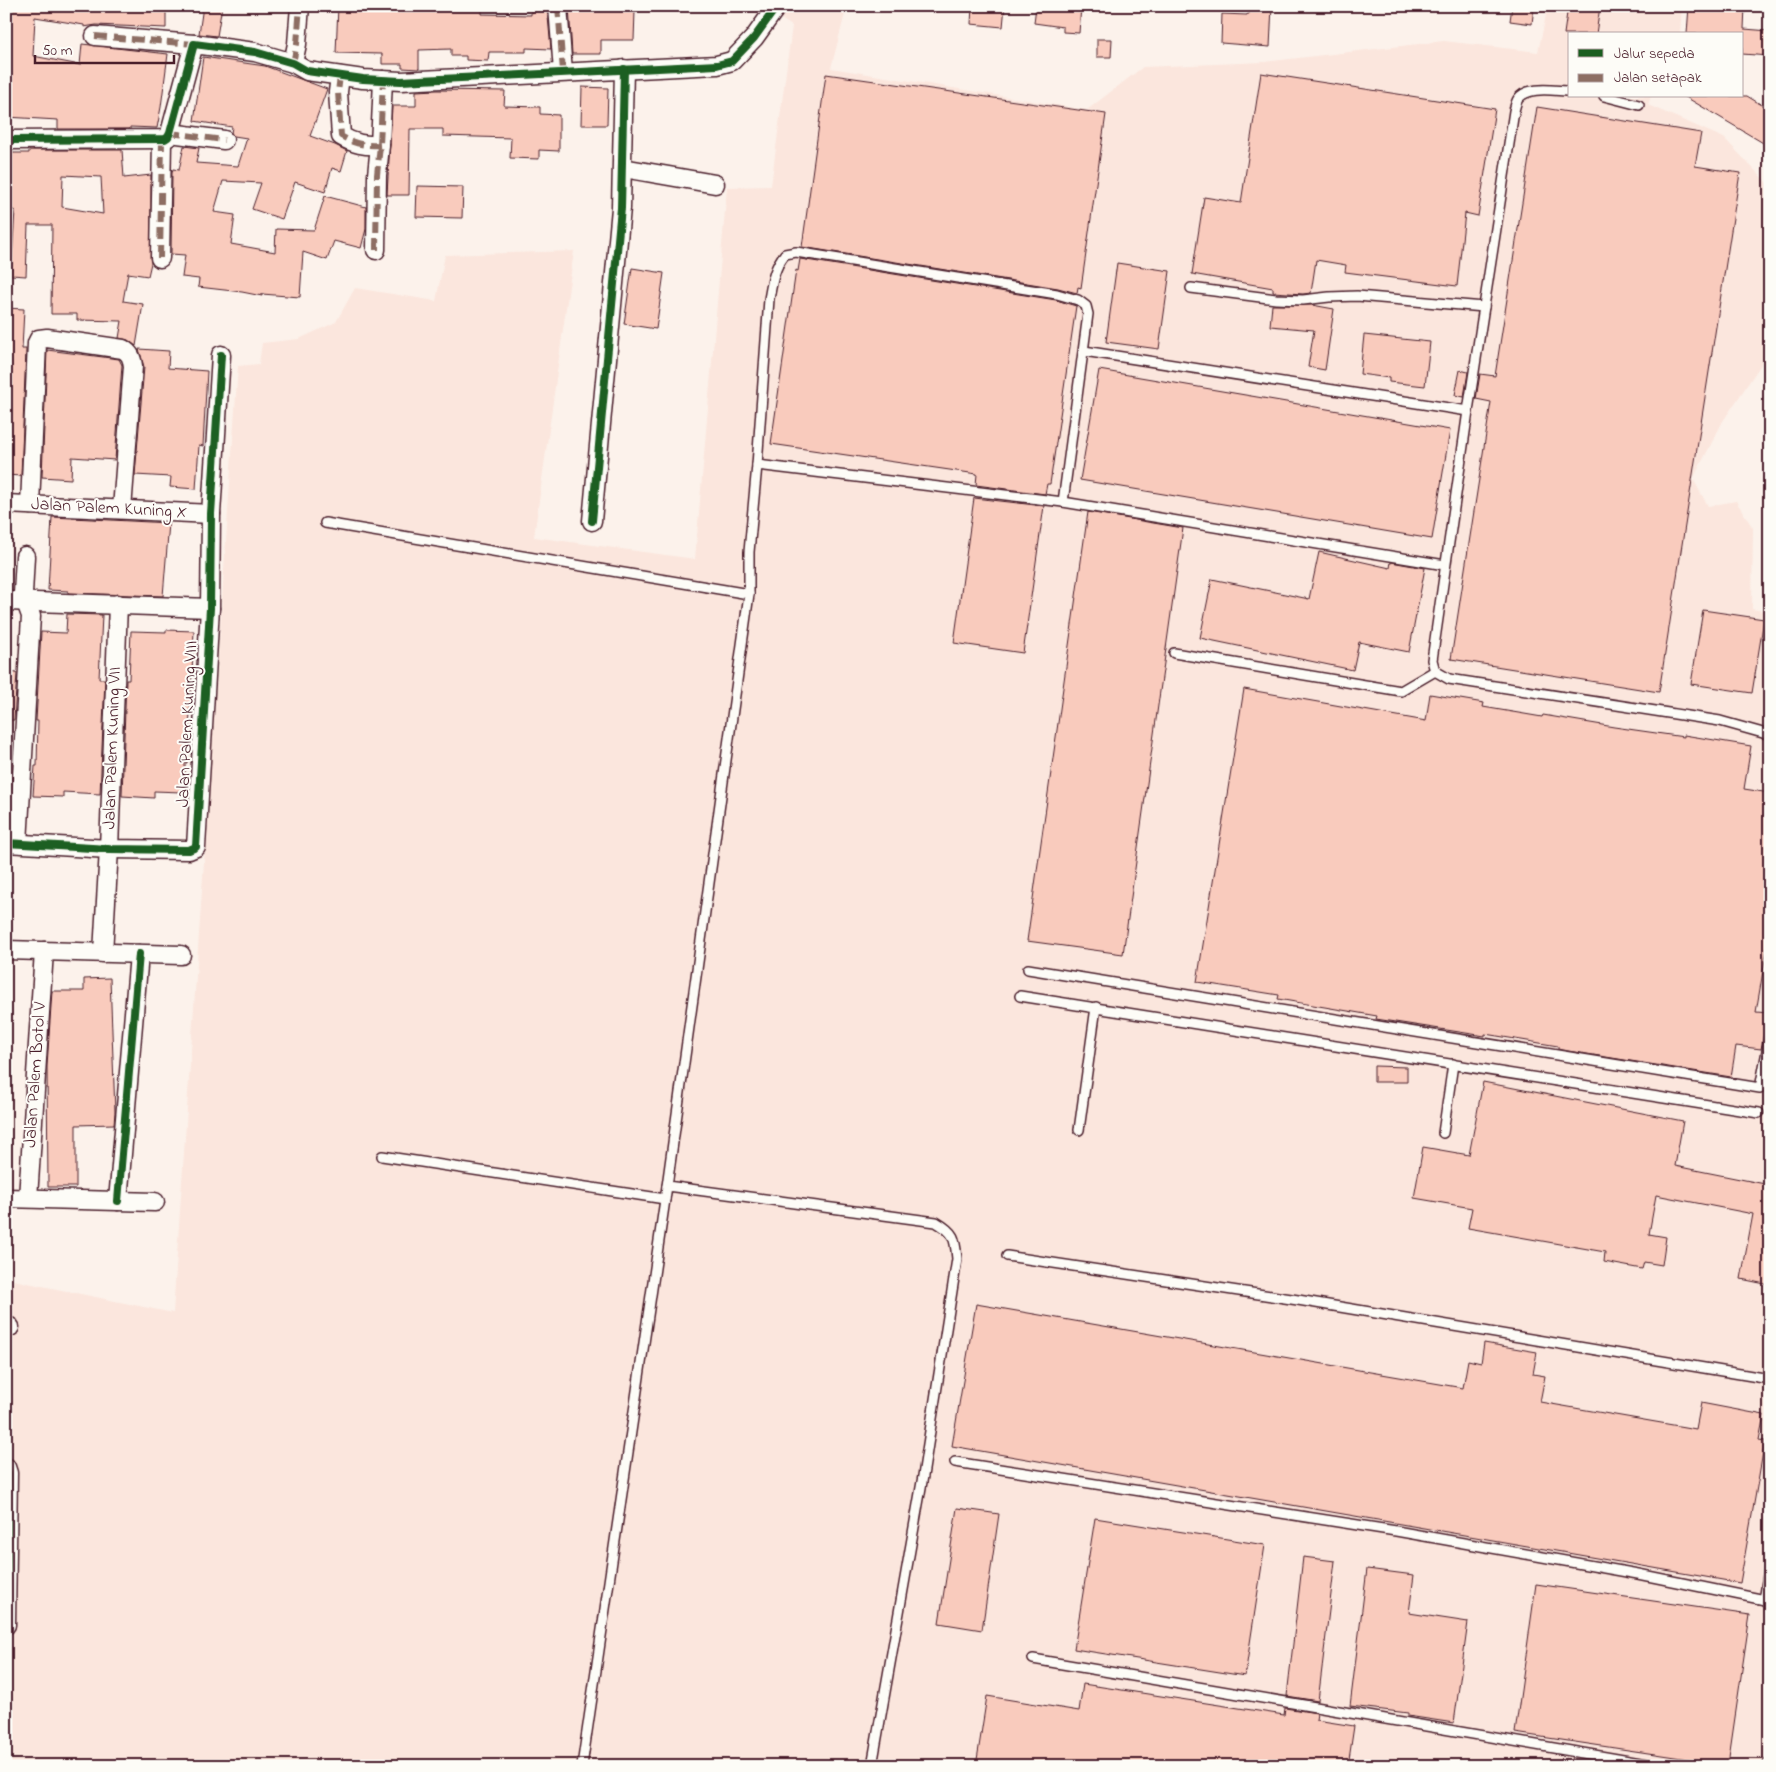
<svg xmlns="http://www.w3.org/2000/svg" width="1776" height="1772" font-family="'Indie Flower',sans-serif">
	<rect width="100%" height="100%" fill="#fcf2eb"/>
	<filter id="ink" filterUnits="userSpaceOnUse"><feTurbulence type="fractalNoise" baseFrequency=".02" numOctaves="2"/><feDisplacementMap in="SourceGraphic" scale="10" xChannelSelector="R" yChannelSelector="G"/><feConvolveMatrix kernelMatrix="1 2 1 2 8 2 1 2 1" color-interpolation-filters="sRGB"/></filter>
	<g filter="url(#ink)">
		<path fill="#fbe6dd" d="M761,6H847L831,68L1087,110L1143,67L1264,62L1444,41L1538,52L1548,6H1682L1680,34H1570V96H1651L1648,105L1724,138L1770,186V282L1766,357L1723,421L1693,479L1708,506L1736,501L1753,528L1752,609L1770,612V1766H8L13,1280L173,1313L238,366L259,364L262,343L299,339L336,322L355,288L436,301L445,255L574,251L534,537L695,559L727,187L771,186L792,26Z"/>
		<g fill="#f9cbbd" stroke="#4a1f2b" fill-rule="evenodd">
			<path d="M6,6H166V28L96,25L84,27V25L35,17L33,56L80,65L82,44L168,54L161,107L157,128L130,127V129H58V120L6,117Z"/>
			<path d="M203,6H222L217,36L199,34Z"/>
			<path d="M338,6H418V8H448V6H482V14L531,15V6H547L551,49L526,48V52H489L488,61L466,60V56H451V49L419,50V69L402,68V64H382V54L336,53Z"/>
			<path d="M569,6H601V10L635,11L634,40H601V54H572Z"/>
			<path d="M972,6H1005L1003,27L971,24Z"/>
			<path d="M1036,6H1081L1079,33L1063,32V27L1034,23Z"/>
			<path d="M1250,6H1272L1270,47L1221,43L1222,14L1247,15V14H1249Z"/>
			<path d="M1512,6H1534L1532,24L1510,21Z"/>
			<path d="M1568,6H1600L1596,34H1564Z"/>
			<path d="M1689,6H1745L1744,29L1770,31V56L1742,54V34H1687Z"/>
			<path d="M1097,39H1112L1111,57H1097Z"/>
			<path d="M203,57L265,66L327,89L310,136L335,145L347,151L341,171L332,168L325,192L295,182L282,219L252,209L261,183L223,181L214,212L235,215L231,244L275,252L276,229L314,230L325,196L366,207V229L361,248L334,241L327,260L303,252L300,297L262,294V296L242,292L198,287L199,279L182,277L185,255L171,254L172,173L173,169L179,170L184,146L199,148L196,163L238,166L247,138L234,136L231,133L232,127L194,121Z"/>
			<path d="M1261,73L1495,109L1478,216L1465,213L1457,286L1345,272L1346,265L1316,260L1311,293L1303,294L1273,292V288L1192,274L1204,197L1241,203Z"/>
			<path d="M826,74L1106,114L1081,288L1078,287L1077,293L1058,288L802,247Z"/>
			<path d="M582,87L608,88L607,125H581Z"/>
			<path d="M437,90L505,91L504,106L540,107V114L559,115V151L539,150V159L510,158L511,138L443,136V129H410L409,195H387L392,106H416V91Z"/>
			<path d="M1684,96H1747L1770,110V147Z"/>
			<path d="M1537,107L1701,133L1695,166L1740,173L1659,692L1451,659L1491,402L1476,399L1480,374L1495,376Z"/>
			<path d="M29,150H122L124,178L151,175V263L148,276L128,273L123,301L143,304L136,346L128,340L119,338L122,321L77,320V314H51L52,225H28L26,276L11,275L15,210H6L9,153H29ZM63,175L101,177L103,214L62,207Z"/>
			<path d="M417,186L463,187L462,218L416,217Z"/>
			<path d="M800,259L1056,300L1076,306L1050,484H1047L1045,494L976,485L977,474L771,444L796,270L798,271Z"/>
			<path d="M1117,263L1170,271L1159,349L1106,342Z"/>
			<path d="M632,268L664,273L656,329L624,324Z"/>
			<path d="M1272,305H1312L1334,309L1325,370L1308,367L1314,330L1270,326Z"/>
			<path d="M6,308L24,309L22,349H26L21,476L6,475Z"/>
			<path d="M1364,335L1430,342L1425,386L1389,382V378L1360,374Z"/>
			<path d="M139,349L169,351L168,368L207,371L203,446L199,445L196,489L170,487L171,477L135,475L144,367Z"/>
			<path d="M47,350L119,359L122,365L115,460L72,457L71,479L42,477Z"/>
			<path d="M1099,370L1450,430L1432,539L1080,480Z"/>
			<path d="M1460,370L1468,372L1464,397L1455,395Z"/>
			<path d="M974,498L1044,506L1023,653L954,643Z"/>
			<path d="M1088,512L1183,528L1123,954L1027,941Z"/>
			<path d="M52,517L169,523L163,596L68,593V591L48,590Z"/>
			<path d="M1319,552L1390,568L1391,562L1425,568L1409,652L1359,642L1353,670L1200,638L1212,579L1309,599Z"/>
			<path d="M1703,610L1764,619L1752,693L1691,684Z"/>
			<path d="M67,614L102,615L99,679H105L100,794L63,792V797L33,796L35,766H37L38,721H36L41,632L66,633Z"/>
			<path d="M166,630L194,631L188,752L187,763H185V776H182L181,792L154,791V798L122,796L126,680H129L131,631L166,632Z"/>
			<path d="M6,672L17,673L14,720H6Z"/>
			<path d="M1244,689L1426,721L1430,694L1484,703L1483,707L1542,717L1543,715L1614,727L1684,737V735L1751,746L1744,789L1770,793V931L1756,1012L1770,1013V1029L1764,1033L1761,1049L1736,1046L1731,1077L1562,1050L1558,1049V1046L1485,1034V1036L1376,1019L1377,1016L1278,999L1279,995L1197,982Z"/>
			<path d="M110,978L115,1112L114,1124L76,1125V1187H48L47,1066L52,991H84V979Z"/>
			<path d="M1374,1066L1407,1067V1082H1374Z"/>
			<path d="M1483,1082L1683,1121L1675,1166L1770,1185V1285L1741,1279L1753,1214L1656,1195L1649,1234L1666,1237L1662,1265L1644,1262L1642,1269L1604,1262L1605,1252L1468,1228L1472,1208L1414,1198L1423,1147L1469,1155Z"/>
			<path d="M976,1304L1463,1388L1468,1360L1481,1363L1484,1343L1537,1352L1533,1374L1545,1376L1540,1402L1696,1429L1701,1403L1764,1415L1759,1440L1765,1441L1740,1583L952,1446Z"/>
			<path d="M957,1508L999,1514L982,1630L939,1623Z"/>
			<path d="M1095,1518L1265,1545L1245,1676L1074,1649Z"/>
			<path d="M1303,1557L1335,1561L1318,1701L1287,1696Z"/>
			<path d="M1367,1569L1414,1575L1409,1613L1468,1622L1454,1723L1408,1716V1713L1350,1706Z"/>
			<path d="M1536,1584L1750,1615L1728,1765L1515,1733Z"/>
			<path d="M1083,1684L1284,1715L1285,1708L1317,1713L1316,1720L1354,1726L1348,1766H976L987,1696L1079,1711Z"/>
		</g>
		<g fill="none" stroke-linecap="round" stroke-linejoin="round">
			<g stroke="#4a1f2b" stroke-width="12">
				<g id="service">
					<path d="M1570,91C1555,91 1528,85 1518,99C1516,102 1515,107 1514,111L1468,411L1432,660L1435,671L1449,679L1720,721L1770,735"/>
					<path d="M1604,96L1639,105"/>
					<path d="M1191,288L1276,299L1303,300L1329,297L1357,296L1484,307"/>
					<path d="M1084,351L1468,411"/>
					<path d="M757,465L769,299C772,283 774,267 785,254L796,252L1057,294L1078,300L1086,306L1088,314L1063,502"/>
					<path d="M325,523L749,594L667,1186L582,1766"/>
					<path d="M749,594V552L757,465L1063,502L1445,565"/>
					<path d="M1174,653L1401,691L1435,671"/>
					<path d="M1028,969L1760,1088L1770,1035"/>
					<path d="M1020,996L1759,1113"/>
					<path d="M1079,1130L1096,1007"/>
					<path d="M1443,1133L1453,1064"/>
					<path d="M382,1156L665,1199"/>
					<path d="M667,1186L936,1222C955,1233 955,1238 957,1259L923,1476L872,1766"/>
					<path d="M1007,1256L1298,1300L1770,1379"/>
					<path d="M955,1462L1396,1531L1638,1574L1770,1601"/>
					<path d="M1764,1600L1770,1562"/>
					<path d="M1033,1659C1242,1693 1449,1731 1658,1766"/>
					<path d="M1767,1766L1770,1761"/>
				</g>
			</g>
			<g stroke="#4a1f2b" stroke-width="21">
				<g id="minor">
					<path d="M558,6L563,72"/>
					<path d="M95,36L194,44"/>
					<path d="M293,63L297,44L300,6"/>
					<path d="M340,76L338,92L341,136C354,144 365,146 380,145"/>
					<path d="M170,133L224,140"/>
					<path d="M6,140L165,139L168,137L170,133L194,44L255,52L293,63L307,71L363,79L401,81L717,65L732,61L754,38L777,6"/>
					<path d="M623,168L715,184"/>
					<path d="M376,250L377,175L380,145L383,80"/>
					<path d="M160,258L162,140"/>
					<path d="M6,504L211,514"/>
					<path d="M30,505L37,343L39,339L47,338L123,349C130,353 132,358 133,366L122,509"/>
					<path d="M592,521L621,208L624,69"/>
					<path d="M6,601L210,608"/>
					<path d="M6,843L109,849L189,850L196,847L210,608L211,514L221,355"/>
					<path d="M18,843L31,616L23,594L25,556"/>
					<path d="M6,950L181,955"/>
					<path d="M103,953L109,849L118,604"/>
					<path d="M6,1198L155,1202"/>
					<path d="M28,1198L44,951"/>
					<path d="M118,1201L139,954"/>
					<path d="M6,1327H10"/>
					<path d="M6,1467L8,1473L6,1625"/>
				</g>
			</g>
			<use href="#service" stroke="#fdfcf7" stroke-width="9"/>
			<use href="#minor" stroke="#fdfcf7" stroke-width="18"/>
			<g stroke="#8d6e63" stroke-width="6" stroke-dasharray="12 6" stroke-linecap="butt">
				<path d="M558,6L563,72"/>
				<path d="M95,36L194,44"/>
				<path d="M293,63L297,44L300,6"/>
				<path d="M340,76L338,92L341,136C354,144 365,146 380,145"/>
				<path d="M170,133L224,140"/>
				<path d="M376,250L377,175L380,145L383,80"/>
				<path d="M160,258L162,140"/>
			</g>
			<g stroke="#fdfcf7" stroke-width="11">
				<g id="cycleway">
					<path d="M6,140L165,139L168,137L170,133L194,44L255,52L293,63L307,71L363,79L401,81L717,65L732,61L754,38L777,6"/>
					<path d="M592,521L621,208L624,69"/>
					<path d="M6,843L109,849L189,850L196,847L210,608L211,514L221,355"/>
					<path d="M118,1201L139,954"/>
					<path d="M6,1467L8,1473L6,1625"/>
				</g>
			</g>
			<use href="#cycleway" stroke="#1b5e20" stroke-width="8"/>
		</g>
	</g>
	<g text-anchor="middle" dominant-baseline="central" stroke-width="4" stroke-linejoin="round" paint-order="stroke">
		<g font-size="18" fill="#4a1f2b" stroke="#fdfcf7">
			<text transform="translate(109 509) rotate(3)">Jalan Palem Kuning X</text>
			<text transform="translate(188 724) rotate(-87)">Jalan Palem Kuning VIII</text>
			<text transform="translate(113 748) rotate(-88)">Jalan Palem Kuning VII</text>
			<text transform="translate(36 1075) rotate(-86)">Jalan Palem Botol V</text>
		</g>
	</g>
	<rect width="1776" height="1772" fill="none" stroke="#fdfcf7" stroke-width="25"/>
	<rect x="12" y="12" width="1751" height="1747" fill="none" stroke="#4a1f2b" stroke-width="2" filter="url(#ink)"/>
	<rect x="1568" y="32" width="175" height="65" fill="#fdfcf7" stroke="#b5a4a5"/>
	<rect x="1578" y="49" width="25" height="8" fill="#1b5e20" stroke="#b5a4a5"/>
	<text x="1614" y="58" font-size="15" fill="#4a1f2b">Jalur sepeda</text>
	<rect x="1578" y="74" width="25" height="8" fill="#8d6e63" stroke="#b5a4a5"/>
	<text x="1614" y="82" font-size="15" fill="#4a1f2b">Jalan setapak</text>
	<path d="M35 55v8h139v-8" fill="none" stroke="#4a1f2b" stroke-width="2.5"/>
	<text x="42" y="55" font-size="15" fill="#4a1f2b" stroke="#fdfcf7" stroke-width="4" paint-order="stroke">50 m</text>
</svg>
